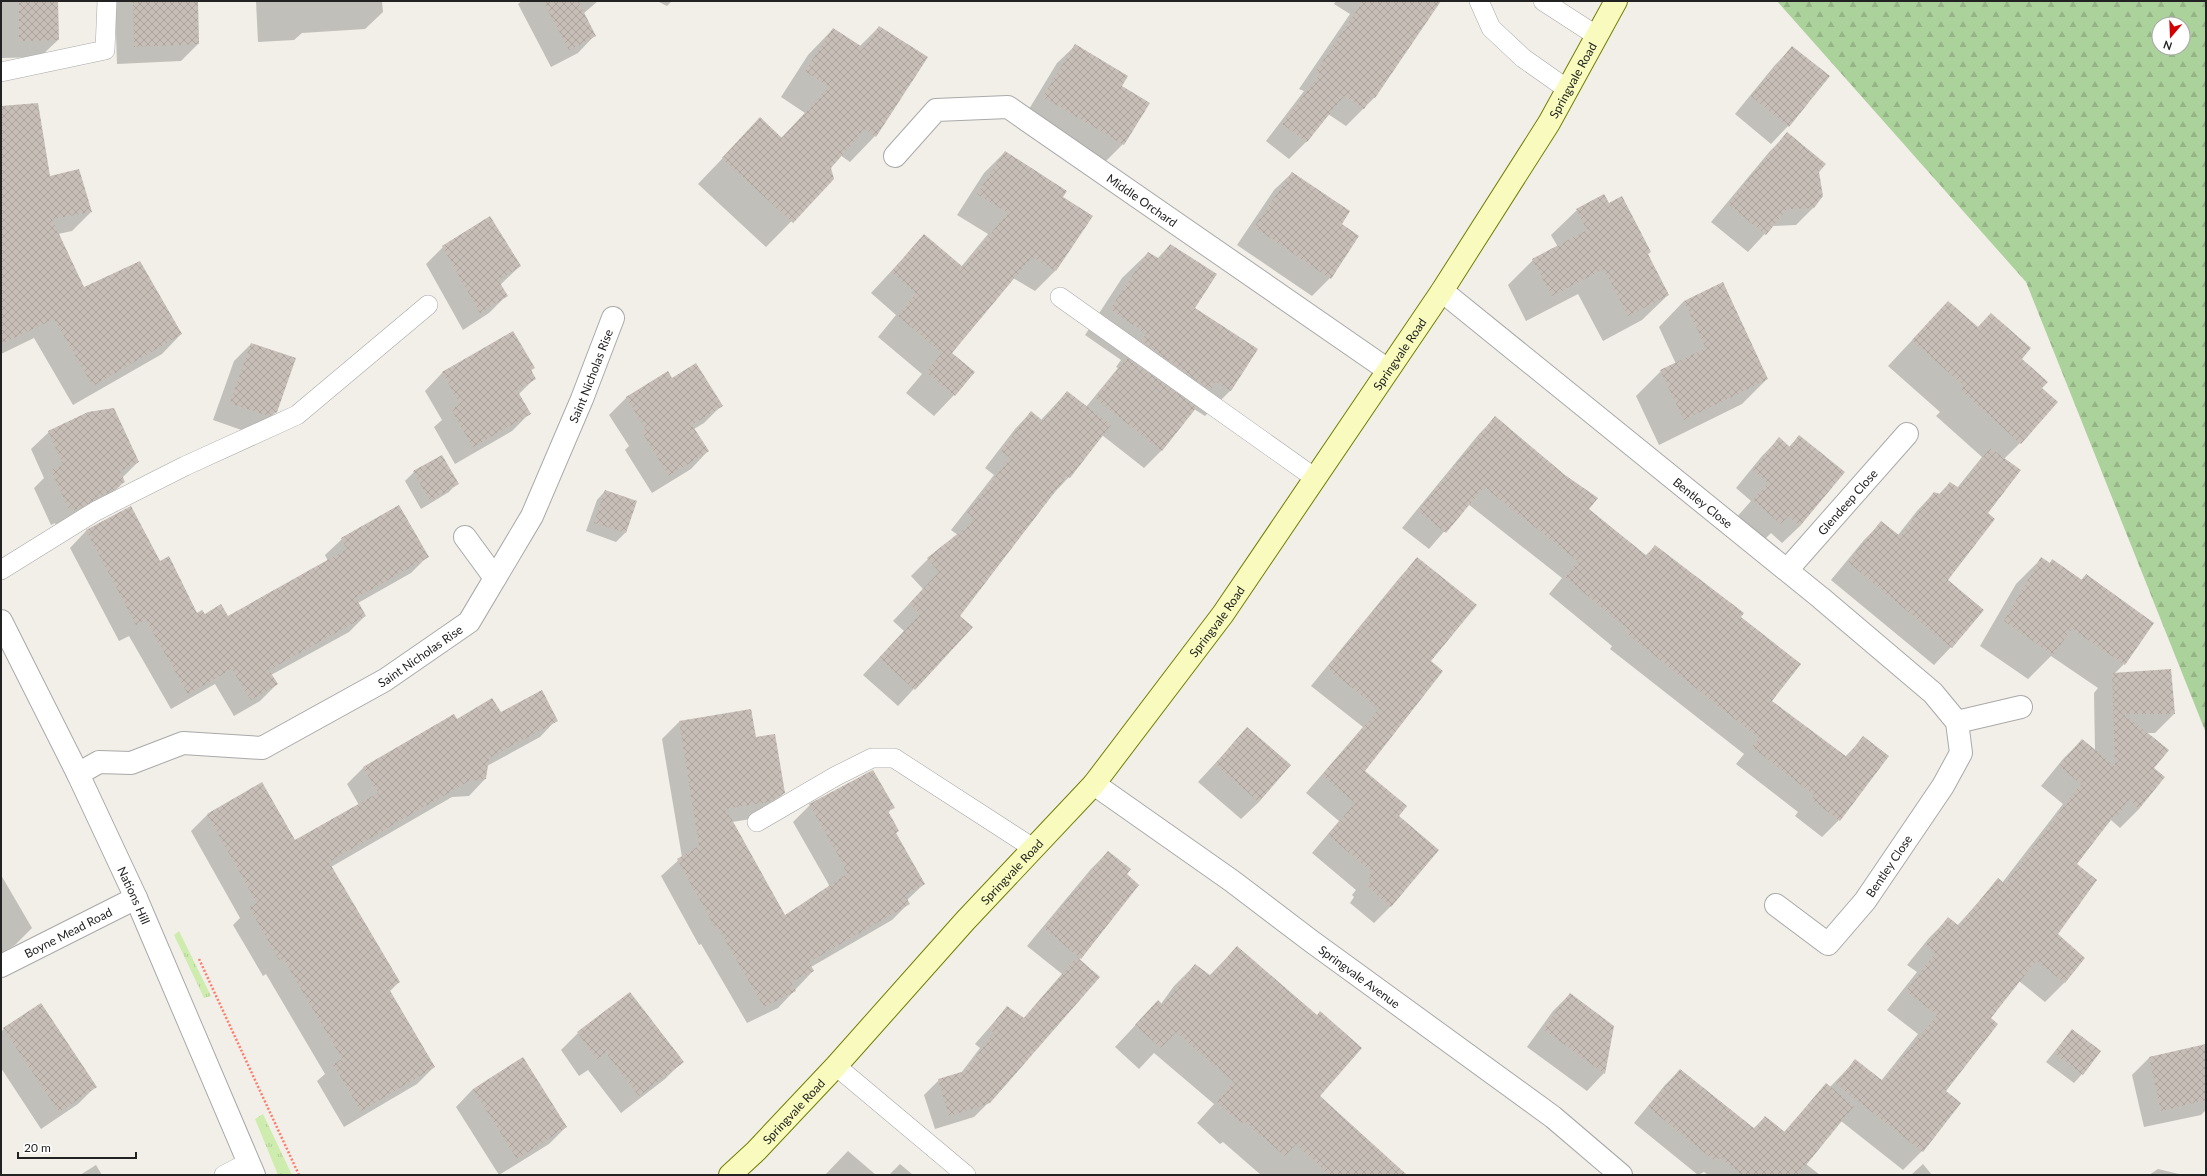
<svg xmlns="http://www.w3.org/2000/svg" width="2207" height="1176" font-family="Lato,sans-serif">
	<defs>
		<pattern id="grass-tufts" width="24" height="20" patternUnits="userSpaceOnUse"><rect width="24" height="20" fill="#cdecae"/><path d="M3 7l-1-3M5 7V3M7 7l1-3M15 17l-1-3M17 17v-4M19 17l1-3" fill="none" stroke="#b0ca95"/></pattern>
		<pattern id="forest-firs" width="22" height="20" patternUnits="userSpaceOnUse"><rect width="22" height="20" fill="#acd29c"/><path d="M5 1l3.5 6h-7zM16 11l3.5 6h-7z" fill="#94b486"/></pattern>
		<pattern id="building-cross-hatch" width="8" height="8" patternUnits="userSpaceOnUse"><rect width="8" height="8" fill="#c7beb7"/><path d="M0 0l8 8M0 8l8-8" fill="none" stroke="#aba39d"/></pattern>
	</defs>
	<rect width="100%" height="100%" fill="#f2efe8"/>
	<g fill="url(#grass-tufts)">
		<path d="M179,931L211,996L204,998L174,935Z"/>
		<path d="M263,1114L292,1175H278L255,1119Z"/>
	</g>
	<path fill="url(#forest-firs)" fill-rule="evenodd" d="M1777,1H2206V733L2026,282ZM2159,24H2183V48H2159Z"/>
	<g fill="#0003">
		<path d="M1,1H57L58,40L40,57L2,58Z"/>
		<path d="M115,1H196L198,44L181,61L117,64Z"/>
		<path d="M256,1H382L383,12L365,29L302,33L294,40L258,42Z"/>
		<path d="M522,1H598L584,13L595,35L578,53L551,67L518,4Z"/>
		<path d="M657,1H672L667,6Z"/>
		<path d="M1336,1H1439L1375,97L1346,126L1328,114L1306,142L1289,159L1266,141L1304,91L1299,89L1350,14L1334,4Z"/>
		<path d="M879,27L875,136L850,162L840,155L829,167L833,179L766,247L698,184L760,119L781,138L805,113L781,97L808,55L833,29L860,46Z"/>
		<path d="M1075,46L1120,86L1123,144L1106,161L1026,114L1057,63Z"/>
		<path d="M1792,48L1828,77L1788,126L1771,144L1735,114L1775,65Z"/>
		<path d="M1,107L50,177L91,212L72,231L58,234L84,289L181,334L162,354L73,405L34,338L1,354Z"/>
		<path d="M1787,134L1818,172L1814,207L1796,225L1772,226L1748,252L1711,222L1770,151Z"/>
		<path d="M1005,152L1062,197L1055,271L1035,291L1013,278L951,353L954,395L934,416L906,393L922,374L878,337L896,315L871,293L924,236L961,267L988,234L957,215L984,173Z"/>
		<path d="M1292,173L1330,278L1312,296L1237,245L1274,190Z"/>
		<path d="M1608,204L1647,255L1668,295L1642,320L1603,341L1578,294L1526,321L1508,285L1533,260L1558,247L1551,235L1577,210Z"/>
		<path d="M1170,245L1194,308L1257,349L1230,391L1205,416L1194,409L1161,451L1144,468L1102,435L1069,477L1053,494L958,616L971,627L898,706L863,675L904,631L893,621L923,589L911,576L928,559L958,535L951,530L994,475L985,468L1015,429L1031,412L1041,420L1067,392L1086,407L1118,368L1116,367L1121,360L1085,335L1122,278L1148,253L1157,259Z"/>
		<path d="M443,247L520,266L500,285L506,296L489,313L463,330L426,264Z"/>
		<path d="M1684,301L1767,379L1742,404L1659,445L1636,396L1661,371L1676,364L1659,327Z"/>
		<path d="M1948,302L1977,328L1991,314L2041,388L2020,443L2004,459L1987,513L1946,580L1951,647L1934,665L1831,580L1864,540L1882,522L1898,535L1917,511L1934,493L1938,495L1950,483L1957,488L1982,457L1936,416L1940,412L1888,366Z"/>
		<path d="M513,332L533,368L531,371L535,378L518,395L529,414L512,431L455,464L434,427L442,420L425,391L442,373Z"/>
		<path d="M251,344L276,412L258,429L250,433L213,420L234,361Z"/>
		<path d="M667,372L672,379L721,406L704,423L694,429L708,451L691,469L652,493L625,450L629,446L609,415L626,398Z"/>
		<path d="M1495,418L1587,509L1645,556L1655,546L1739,617L1771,702L1845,757L1863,738L1888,756L1839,820L1822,837L1795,816L1798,812L1736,764L1744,754L1610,649L1612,646L1549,594L1562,578L1468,504L1429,549L1402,528L1479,434Z"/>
		<path d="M49,432L138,462L122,478L124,482L106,499L57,528L55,523L51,525L34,488L44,478L31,449Z"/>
		<path d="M1799,436L1843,472L1800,526L1782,543L1771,533L1763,541L1736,518L1751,501L1736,488L1762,456L1779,439L1789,447Z"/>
		<path d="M414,472L457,483L449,492L421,509L405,481Z"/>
		<path d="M605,491L636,502L625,533L616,542L586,531L597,500Z"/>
		<path d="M130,507L160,562L197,614L228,617L328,561L325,555L342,539L427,557L411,573L358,603L365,616L349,632L271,675L277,684L260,701L234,716L215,684L171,709L129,636L119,641L70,548L86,531Z"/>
		<path d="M1418,559L1430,661L1364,771L1397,816L1391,906L1374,923L1350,903L1354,897L1352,895L1356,890L1312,853L1339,821L1306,793L1363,727L1311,686L1401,576Z"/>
		<path d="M2041,559L2081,580L2086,575L2124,664L2114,674L2174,714L2155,733H2145L2152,768L2139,809L2120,828L2111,820L2075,864L2056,934L2084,958L2064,983L2045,1002L2019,981L1989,1018L1944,1091L1960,1104L1922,1151L1903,1170L1841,1121L1806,1164L1820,1175H1708L1704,1172L1698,1175L1634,1123L1665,1085L1680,1070L1753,1129L1765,1117L1784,1132L1826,1084L1830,1087L1855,1061L1881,1081L1918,1034L1887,1010L1917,972L1907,965L1929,938L1948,919L1957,926L1998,880L2002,883L2063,804L2041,786L2063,759L2082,740L2095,751L2094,693L2098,688L2051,656L2028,679L1980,646L2016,584Z"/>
		<path d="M751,710L755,738L784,793L767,810L751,819L732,822L785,916L828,888L829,885L793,822L810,805L873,771L893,807L888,813L895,833L924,884L907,900L909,903L892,920L811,967L813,971L778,1008L747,1023L701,944L699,945L661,876L682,857L662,739L679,722Z"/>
		<path d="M500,713L556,720L540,737L487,766L485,779L469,796L452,797L331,867L399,982L390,991L434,1067L417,1084L344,1127L317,1081L325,1074L266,974L263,976L233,925L240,918L191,831L207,815L262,784L295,841L359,805L347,784L364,767L457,721Z"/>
		<path d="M1247,729L1259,802L1241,819L1198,782Z"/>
		<path d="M1108,852L1080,958L989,1102L974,1117L935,1129L924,1095L939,1080L961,1073L980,1048L975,1044L1007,1007L1023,1019L1062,974L1027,946L1091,869Z"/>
		<path d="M1,875L32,928L15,945L1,953Z"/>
		<path d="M1237,947L1318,1096L1394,1175H1261L1223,1142L1220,1144L1197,1123L1214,1104L1154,1053L1139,1069L1115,1047L1158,1001L1161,1004L1174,986L1195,965L1209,976Z"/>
		<path d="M1570,994L1613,1027L1604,1073L1587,1091L1527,1047L1553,1011Z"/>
		<path d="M4,1029L95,1087L78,1104L41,1129L1,1068V1032Z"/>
		<path d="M2072,1030L2082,1074L2074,1083L2046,1062Z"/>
		<path d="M578,1033L682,1062L665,1079L621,1113L588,1070L579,1076L561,1050Z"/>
		<path d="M2206,1045V1110L2201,1115L2144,1127L2132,1075L2150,1057Z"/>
		<path d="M473,1089L566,1127L549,1144L499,1175L456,1107Z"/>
		<path d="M848,1151L876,1175H825Z"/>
		<path d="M900,1164L913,1175H889Z"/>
		<path d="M1923,1164L1932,1175H1911Z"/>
		<path d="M96,1165L102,1175H80Z"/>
		<path d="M2158,1169L2183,1175H2149Z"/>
	</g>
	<g fill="url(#building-cross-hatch)">
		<path d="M19,1H58L59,40L19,41Z"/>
		<path d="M133,1H198L199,44L134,47Z"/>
		<path d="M543,1H578L596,36L569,50Z"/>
		<path d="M1363,1H1441L1375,98L1372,96L1364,109L1344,96L1307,142L1282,124L1320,74L1316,71Z"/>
		<path d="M879,26L928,57L876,137L865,129L831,168L834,179L793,223L722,158L760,117L782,138L829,87L805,71L833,28L864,48Z"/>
		<path d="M1075,44L1128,76L1122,86L1150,103L1124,145L1043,97Z"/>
		<path d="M1792,46L1830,76L1789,127L1751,96Z"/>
		<path d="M38,103L50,176L79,169L92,212L52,219L84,287L140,261L182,334L93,386L54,319L1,344V106Z"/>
		<path d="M1787,132L1826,164L1819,172L1823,196L1814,208L1787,209L1766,235L1728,204Z"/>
		<path d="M1005,151L1067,191L1063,197L1093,216L1056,271L1032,257L952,353L975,372L955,396L926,372L942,353L898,316L916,293L891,272L924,234L963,267L1008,213L977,194Z"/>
		<path d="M1292,172L1350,211L1342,224L1359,236L1331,279L1254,227Z"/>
		<path d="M1604,194L1609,203L1622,196L1651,252L1648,254L1669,295L1628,316L1604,269L1552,296L1532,259L1587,230L1576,209Z"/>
		<path d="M490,216L521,266L498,280L508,296L480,313L442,246Z"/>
		<path d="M1170,244L1217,274L1195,308L1258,349L1231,391L1216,382L1210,390L1141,341L1146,334L1110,309L1148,252L1160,259Z"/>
		<path d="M1723,282L1768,379L1684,420L1660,370L1706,348L1684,301Z"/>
		<path d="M1948,301L1978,327L1991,313L2031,348L2022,359L2048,382L2042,388L2058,402L2021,444L1961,390L1964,386L1912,340Z"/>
		<path d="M513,331L535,368L531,370L536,379L517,390L531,414L473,447L451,409L460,404L442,372Z"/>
		<path d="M251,343L296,358L277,412L268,416L230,403Z"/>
		<path d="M1127,358L1197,407L1162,451L1095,398Z"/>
		<path d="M696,363L723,406L692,425L709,451L669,476L642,432L645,428L626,397L668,371L672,378Z"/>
		<path d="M1067,391L1111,425L1070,478L1067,476L960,616L973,627L915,690L879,658L920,614L909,604L939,572L927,558L975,520L967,513L1010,458L1001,451L1031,411L1043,421Z"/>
		<path d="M114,408L139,462L120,471L125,482L119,485L120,486L75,511L73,507L68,508L51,470L63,465L48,431L88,412Z"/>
		<path d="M1495,416L1565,475L1598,498L1589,509L1647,556L1655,545L1744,613L1741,617L1801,664L1772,701L1847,757L1863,736L1889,756L1840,821L1811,799L1814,795L1752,747L1759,738L1625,632L1628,629L1565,577L1578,561L1484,487L1446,533L1418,511Z"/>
		<path d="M1799,435L1845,472L1800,526L1788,516L1781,524L1753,500L1768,483L1753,470L1779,437L1790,447Z"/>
		<path d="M1990,448L2021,470L1988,513L1995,519L1948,580L1984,610L1952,648L1848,562L1881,521L1900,536L1934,492L1940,494L1950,482L1959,488Z"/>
		<path d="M442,455L459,484L430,501L413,471Z"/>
		<path d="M605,490L637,501L626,533L594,523Z"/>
		<path d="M399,505L429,557L356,598L366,616L269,670L278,684L251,700L232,669L188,694L146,620L136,625L86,530L131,506L160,561L169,556L197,613L202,610L205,614L221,604L228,616L347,549L341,538Z"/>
		<path d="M1417,557L1477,605L1431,661L1443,671L1365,771L1407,806L1399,816L1439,850L1391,907L1366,885L1371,880L1368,877L1372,872L1328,835L1355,803L1322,775L1379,709L1327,668Z"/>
		<path d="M2041,557L2050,563L2052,559L2082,580L2086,574L2154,623L2125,665L2072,629L2053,655L2004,621Z"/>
		<path d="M2171,669L2175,714H2124L2169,750L2154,768L2165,777L2139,809L2129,800L2118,815L2116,813L2077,864L2097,880L2058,934L2085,958L2065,983L2036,961L1991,1018L1998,1024L1946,1091L1961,1103L1923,1152L1836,1084L1855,1059L1883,1081L1937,1015L1906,991L1935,953L1926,945L1948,917L1959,926L1998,878L2005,884L2081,784L2059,766L2082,739L2115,766L2112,673Z"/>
		<path d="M542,690L558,721L489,758L486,779L469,781L329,862L400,982L389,989L435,1067L361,1111L333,1064L342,1059L283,958L279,960L249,907L257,903L207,814L262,782L295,840L378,793L363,767L454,714L457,719L492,698L501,712Z"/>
		<path d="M751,709L756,737L775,734L785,793L769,802L726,809L785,915L847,874L844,868L845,867L809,804L873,770L895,808L888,811L899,831L896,833L925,884L905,895L910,904L809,962L814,971L791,982L796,991L764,1007L718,928L716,929L677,859L699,846L679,721Z"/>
		<path d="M1247,727L1291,765L1259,802L1215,764Z"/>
		<path d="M1108,851L1131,869L1127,874L1139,885L1081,959L1044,928Z"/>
		<path d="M1237,946L1317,1015L1320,1011L1362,1048L1320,1096L1407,1175H1330L1296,1144L1285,1156L1244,1121L1242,1124L1217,1102L1234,1082L1176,1032L1161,1048L1135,1025L1158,1000L1163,1005L1195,964L1211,976Z"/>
		<path d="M1077,957L1100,977L990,1103L949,1116L938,1079L965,1071L994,1033L989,1029L1007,1006L1024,1018Z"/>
		<path d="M630,992L684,1062L639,1096L606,1053L597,1059L577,1032Z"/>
		<path d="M1570,993L1614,1026L1605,1074L1543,1029Z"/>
		<path d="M41,1003L97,1087L59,1112L3,1028Z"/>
		<path d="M2072,1029L2101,1051L2083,1075L2054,1053Z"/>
		<path d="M2206,1044V1100L2161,1111L2149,1057Z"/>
		<path d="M523,1057L567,1127L517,1159L473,1089Z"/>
		<path d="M1680,1069L1755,1129L1765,1116L1785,1132L1826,1083L1854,1106L1798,1175H1742L1720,1157L1716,1162L1648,1107Z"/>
	</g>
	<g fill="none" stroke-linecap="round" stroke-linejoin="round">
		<g stroke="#a9a9a9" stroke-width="20">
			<g id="lane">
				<path d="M1479,1L1491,28L1523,58L1567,89"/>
				<path d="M1543,1L1597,36"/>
				<path d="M1,72L105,50L107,1"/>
				<path d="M1060,297L1315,478"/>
				<path d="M1,570L96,511L185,466L297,415L428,305"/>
				<path d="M757,822L836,776L872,758H894L1033,848"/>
				<path d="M836,1066L966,1175"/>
				<path d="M224,1175L249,1162"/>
			</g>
		</g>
		<g stroke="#a9a9a9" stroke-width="24">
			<g id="street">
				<path id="s1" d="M895,156L936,110L1008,107L1388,370"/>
				<path id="s2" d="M1442,291L1821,598L1933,693L1957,722L1961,753L1943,786L1865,901L1828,944L1776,905"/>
				<path d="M465,537L495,578"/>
				<path id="s3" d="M1787,570L1907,434"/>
				<path id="s4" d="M1,621L78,774L136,898L254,1175"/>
				<path d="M1957,722L2021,707"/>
				<path id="s5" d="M78,774L99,762L131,763L183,743L262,748L385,680L469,622L532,516L582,399L613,318"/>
				<path id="s6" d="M1094,784L1232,881L1311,941L1553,1117L1621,1175"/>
				<path id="s7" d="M1,966L136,898"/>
			</g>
		</g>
		<g stroke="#727f03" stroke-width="24">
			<g id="secondary">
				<path id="s8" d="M730,1175L756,1151L836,1066L965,921L1094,784L1223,614L1442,291L1549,123L1616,1"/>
			</g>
		</g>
		<path stroke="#fd7c6e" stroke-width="2.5" stroke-dasharray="2 2" stroke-linecap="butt" d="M199,959L299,1175"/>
		<use href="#lane" stroke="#fff" stroke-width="19"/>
		<use href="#street" stroke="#fff" stroke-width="22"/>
		<use href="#secondary" stroke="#f8fbbd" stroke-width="22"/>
	</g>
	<g text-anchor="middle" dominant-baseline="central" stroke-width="3" stroke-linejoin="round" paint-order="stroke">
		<g font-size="12" fill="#222" stroke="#fff">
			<text stroke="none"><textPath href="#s8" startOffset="1386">Springvale Road</textPath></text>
			<text stroke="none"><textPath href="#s1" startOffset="297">Middle Orchard</textPath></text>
			<text stroke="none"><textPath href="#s8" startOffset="1062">Springvale Road</textPath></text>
			<text stroke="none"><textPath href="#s5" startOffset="709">Saint Nicholas Rise</textPath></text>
			<text stroke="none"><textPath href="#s2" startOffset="336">Bentley Close</textPath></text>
			<text stroke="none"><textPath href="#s3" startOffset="91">Glendeep Close</textPath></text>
			<text stroke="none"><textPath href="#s8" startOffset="738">Springvale Road</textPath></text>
			<text stroke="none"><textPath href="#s5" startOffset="374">Saint Nicholas Rise</textPath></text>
			<text transform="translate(1889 866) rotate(-56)">Bentley Close</text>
			<text stroke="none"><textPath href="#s8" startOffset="414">Springvale Road</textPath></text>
			<text stroke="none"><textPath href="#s4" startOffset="305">Nations Hill</textPath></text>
			<text stroke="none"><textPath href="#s7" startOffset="75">Boyne Mead Road</textPath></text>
			<text stroke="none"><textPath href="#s6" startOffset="328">Springvale Avenue</textPath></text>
			<text stroke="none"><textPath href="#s8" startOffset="90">Springvale Road</textPath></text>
		</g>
	</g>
	<rect width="2207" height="1176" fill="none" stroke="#222222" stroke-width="4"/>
	<g transform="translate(2171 36) rotate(199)"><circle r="19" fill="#ffffff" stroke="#a7a7a7"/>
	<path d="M0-3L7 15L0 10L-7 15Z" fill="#d30001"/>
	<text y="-6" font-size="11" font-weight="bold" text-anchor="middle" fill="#222222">N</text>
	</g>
	<path d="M18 1152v6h118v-6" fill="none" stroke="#222222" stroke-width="2"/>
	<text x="24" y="1152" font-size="12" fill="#222222" stroke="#ffffff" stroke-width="3" paint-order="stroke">20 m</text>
</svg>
